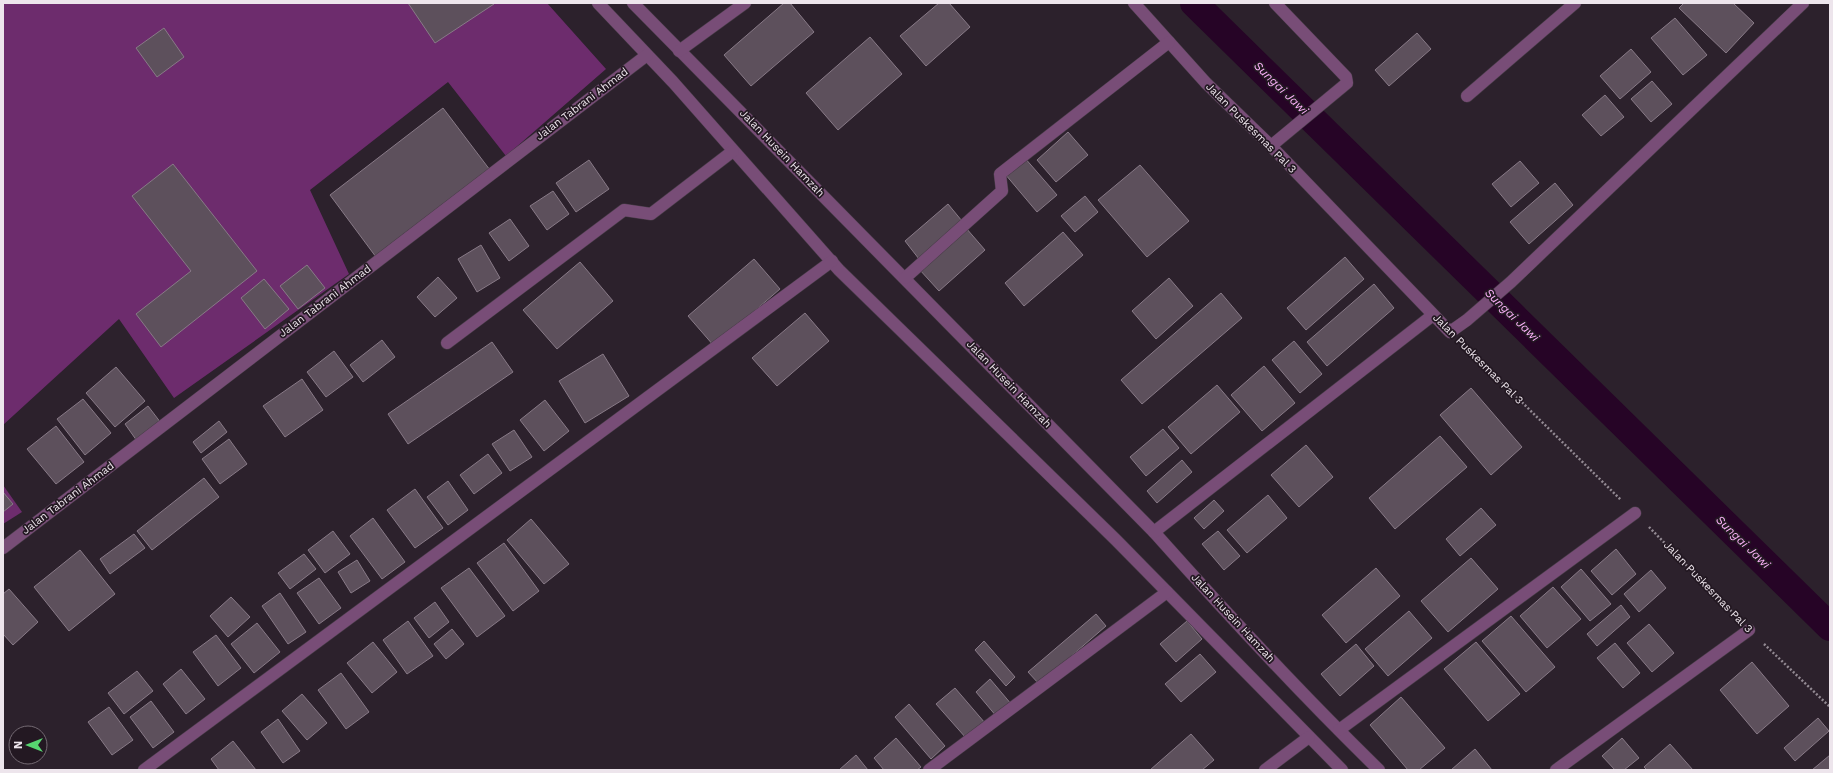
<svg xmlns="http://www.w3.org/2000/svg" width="1833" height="773" font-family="'Work Sans',sans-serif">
	<rect width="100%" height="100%" fill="#2c212c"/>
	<g fill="#6d2c6d">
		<path d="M3,3H547L606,69L506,156L448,82L310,190L349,274L174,398L119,319L3,425Z"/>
		<path d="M3,485L22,512L3,524Z"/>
	</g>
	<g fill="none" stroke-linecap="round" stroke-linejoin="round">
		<path stroke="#260426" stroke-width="28" d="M1194,3L1830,627"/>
	</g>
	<g fill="#5d505c" stroke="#887a87">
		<path d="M408,3H493L494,4L435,43Z"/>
		<path d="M784,3H790L814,32L751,86L724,55Z"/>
		<path d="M939,3H949L970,27L926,66L900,36Z"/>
		<path d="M1684,3H1733L1754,23L1726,53L1679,8Z"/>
		<path d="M1675,18L1707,55L1683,75L1651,38Z"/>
		<path d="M164,28L184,57L157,77L136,48Z"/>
		<path d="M1417,33L1431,49L1389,86L1375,70Z"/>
		<path d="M870,37L902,74L838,130L806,93Z"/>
		<path d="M1631,49L1651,72L1620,99L1600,76Z"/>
		<path d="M1652,81L1672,104L1651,122L1631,99Z"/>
		<path d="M1605,95L1624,117L1601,136L1582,115Z"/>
		<path d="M443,108L490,170L376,257L330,195Z"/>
		<path d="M1068,132L1088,155L1056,182L1037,160Z"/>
		<path d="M1024,157L1057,195L1037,212L1005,174Z"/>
		<path d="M589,160L609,189L576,212L556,183Z"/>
		<path d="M1520,161L1539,183L1511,207L1492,184Z"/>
		<path d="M173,164L257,271L161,347L136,314L191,271L132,196Z"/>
		<path d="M1140,165L1189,221L1147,257L1098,200Z"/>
		<path d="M1555,183L1573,205L1529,244L1510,222Z"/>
		<path d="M553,191L569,214L547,230L530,206Z"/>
		<path d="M1085,196L1098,212L1075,232L1061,216Z"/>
		<path d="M948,204L962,221L919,259L905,241Z"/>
		<path d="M510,219L529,246L509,261L489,233Z"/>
		<path d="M966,228L985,250L939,291L919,269Z"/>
		<path d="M1063,232L1083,255L1024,306L1005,283Z"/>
		<path d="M481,245L500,278L477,292L458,259Z"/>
		<path d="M1345,257L1364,279L1306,330L1287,308Z"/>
		<path d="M754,259L780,289L714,346L688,316Z"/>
		<path d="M580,262L613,301L557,349L523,310Z"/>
		<path d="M307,265L325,288L298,309L280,286Z"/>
		<path d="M438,277L457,298L435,317L417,297Z"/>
		<path d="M1169,278L1193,306L1156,339L1132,311Z"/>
		<path d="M264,279L289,309L265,329L241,298Z"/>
		<path d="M1374,284L1394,308L1327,366L1307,342Z"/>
		<path d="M1221,293L1242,318L1142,404L1121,380Z"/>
		<path d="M805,313L829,341L777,386L752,358Z"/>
		<path d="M382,340L395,357L363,382L350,365Z"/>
		<path d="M1294,341L1322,374L1300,393L1272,360Z"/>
		<path d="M492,342L513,372L408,444L388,414Z"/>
		<path d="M334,351L353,377L326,397L307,372Z"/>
		<path d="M603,354L629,396L585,423L559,381Z"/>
		<path d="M1264,366L1295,403L1262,431L1231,395Z"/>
		<path d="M116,367L145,401L115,427L86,393Z"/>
		<path d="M302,379L323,410L285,437L263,406Z"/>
		<path d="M1217,385L1240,412L1191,454L1168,427Z"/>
		<path d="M1471,388L1522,447L1491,475L1440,415Z"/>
		<path d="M83,399L111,433L85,455L57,419Z"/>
		<path d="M545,400L569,431L544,451L520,420Z"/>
		<path d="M148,406L161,423L137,441L125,424Z"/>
		<path d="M219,421L227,432L201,453L193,442Z"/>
		<path d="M56,426L84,462L56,484L27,449Z"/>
		<path d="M1163,429L1179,448L1146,476L1130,457Z"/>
		<path d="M514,430L532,457L510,471L492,444Z"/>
		<path d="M1440,436L1467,467L1395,529L1369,498Z"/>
		<path d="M229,439L247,464L220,484L202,459Z"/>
		<path d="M1306,445L1333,477L1299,507L1271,475Z"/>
		<path d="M488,454L502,473L474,494L460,475Z"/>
		<path d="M1182,460L1192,472L1157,503L1147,491Z"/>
		<path d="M204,478L219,497L152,550L137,531Z"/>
		<path d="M448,481L468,510L448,525L427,497Z"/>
		<path d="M415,489L443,528L415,548L387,510Z"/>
		<path d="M3,492L13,504L3,512Z"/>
		<path d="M1268,495L1287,518L1247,553L1227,530Z"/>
		<path d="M1214,500L1224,511L1204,529L1194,518Z"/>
		<path d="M1481,508L1496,525L1460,556L1446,539Z"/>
		<path d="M373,518L405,562L382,579L350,536Z"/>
		<path d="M531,519L569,564L544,584L507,540Z"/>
		<path d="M333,531L350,554L325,573L308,550Z"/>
		<path d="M1218,531L1240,556L1224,570L1202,544Z"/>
		<path d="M134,534L145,548L110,574L100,559Z"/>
		<path d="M504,543L539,591L513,611L477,563Z"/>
		<path d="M1616,549L1636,574L1612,595L1591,571Z"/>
		<path d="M80,550L115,594L69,631L34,587Z"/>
		<path d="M304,554L316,569L290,589L278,573Z"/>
		<path d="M1471,558L1498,589L1448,632L1421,601Z"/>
		<path d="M357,560L370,581L351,593L338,572Z"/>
		<path d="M469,568L505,616L477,637L441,588Z"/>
		<path d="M1376,568L1400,596L1346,643L1322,615Z"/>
		<path d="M1581,569L1611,604L1590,621L1561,587Z"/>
		<path d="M1651,570L1666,588L1639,612L1624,594Z"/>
		<path d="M319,578L341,608L319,624L297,593Z"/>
		<path d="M1553,587L1581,619L1547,648L1520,616Z"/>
		<path d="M9,589L38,622L13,645L3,634V594Z"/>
		<path d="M280,593L306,632L288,644L262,606Z"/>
		<path d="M231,597L250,617L228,637L210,616Z"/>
		<path d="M435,602L449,622L429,638L414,618Z"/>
		<path d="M1621,605L1630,617L1597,646L1587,634Z"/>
		<path d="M1409,611L1432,638L1388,676L1365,649Z"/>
		<path d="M1096,614L1106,626L1039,684L1028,672Z"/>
		<path d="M1511,616L1555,667L1526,692L1482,641Z"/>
		<path d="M408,621L433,656L407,674L383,640Z"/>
		<path d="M1187,621L1202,639L1176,662L1160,644Z"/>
		<path d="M257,623L280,652L254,673L231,644Z"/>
		<path d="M1649,624L1674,653L1652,672L1627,643Z"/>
		<path d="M452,629L464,644L446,659L434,644Z"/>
		<path d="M216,635L241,668L218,686L193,652Z"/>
		<path d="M984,641L1015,677L1006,686L975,650Z"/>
		<path d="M373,642L397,672L372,693L347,663Z"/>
		<path d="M1476,642L1520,694L1488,721L1444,669Z"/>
		<path d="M1615,643L1640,673L1623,688L1597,658Z"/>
		<path d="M1356,644L1374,666L1340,696L1321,674Z"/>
		<path d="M1200,654L1216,672L1181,702L1165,684Z"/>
		<path d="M1752,662L1789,706L1757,734L1720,690Z"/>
		<path d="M181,669L205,699L186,714L163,684Z"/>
		<path d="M137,671L153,691L124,714L108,693Z"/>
		<path d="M341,673L369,712L346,729L318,690Z"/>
		<path d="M990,679L1012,705L997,717L976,692Z"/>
		<path d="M955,688L985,723L966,738L936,704Z"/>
		<path d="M302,694L327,723L307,740L282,711Z"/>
		<path d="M1401,697L1445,748L1419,770H1408L1370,725Z"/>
		<path d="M151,701L174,732L153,748L130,717Z"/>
		<path d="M909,704L945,746L931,759L895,717Z"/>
		<path d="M109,707L133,740L112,755L88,722Z"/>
		<path d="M1818,718L1829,731L1795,761L1784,748Z"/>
		<path d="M278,719L300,751L283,763L261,732Z"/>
		<path d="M1191,734L1214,760L1202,770H1150Z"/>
		<path d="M896,738L921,767L917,770H884L874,758Z"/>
		<path d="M1622,738L1639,758L1624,770H1615L1602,756Z"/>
		<path d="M233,741L256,770H219L211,759Z"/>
		<path d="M1670,744L1693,770H1647L1644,767Z"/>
		<path d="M1475,749L1492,770H1451Z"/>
		<path d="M856,755L868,770H839Z"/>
		<path d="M1830,755V770H1812Z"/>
	</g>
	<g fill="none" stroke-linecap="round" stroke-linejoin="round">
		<g stroke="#473c47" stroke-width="13">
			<g id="minor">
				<path d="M598,3L673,82L839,270L1116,540L1342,770"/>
				<path d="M633,3L1154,532C1227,614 1301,694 1379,770"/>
				<path d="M1134,3L1206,83L1271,146L1450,332L1467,320L1511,282L1803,3"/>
				<path d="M679,51L745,3"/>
				<path d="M1467,96L1575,3"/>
				<path d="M1271,146L1347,83L1346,77L1275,3"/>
				<path d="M905,278L1002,191L1000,174L1169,42"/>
				<path d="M447,343L624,210L651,214L733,151"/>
				<path d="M1154,532L1433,315"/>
				<path d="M3,548L647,55"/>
				<path d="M1339,730L1635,513"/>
				<path d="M144,770L832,261"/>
				<path d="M929,770L1167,592"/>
				<path d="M1265,770L1309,737"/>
				<path d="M1556,770L1749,630"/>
			</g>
		</g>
		<g stroke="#928992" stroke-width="2.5" stroke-dasharray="2 2" stroke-linecap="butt">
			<path d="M1465,346L1621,500"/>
			<path d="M1649,527L1735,615"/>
			<path d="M1764,644L1830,707"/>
		</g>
		<use href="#minor" stroke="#784d77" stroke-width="12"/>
	</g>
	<g text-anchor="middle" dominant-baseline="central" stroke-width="3.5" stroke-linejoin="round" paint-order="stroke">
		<g font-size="11" fill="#ede5ec" stroke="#231822">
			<text transform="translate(582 104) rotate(-37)">Jalan Tabrani Ahmad</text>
			<text transform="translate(1251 128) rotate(45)">Jalan Puskesmas Pal 3</text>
			<text transform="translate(782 153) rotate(46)">Jalan Husein Hamzah</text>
			<text transform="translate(325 301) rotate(-37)">Jalan Tabrani Ahmad</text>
			<text transform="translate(1478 359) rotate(45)">Jalan Puskesmas Pal 3</text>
			<text transform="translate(1009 384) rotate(46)">Jalan Husein Hamzah</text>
			<text transform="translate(68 498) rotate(-37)">Jalan Tabrani Ahmad</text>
			<text transform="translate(1708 587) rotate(46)">Jalan Puskesmas Pal 3</text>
			<text transform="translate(1233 618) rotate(47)">Jalan Husein Hamzah</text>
		</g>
		<g font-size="12" font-style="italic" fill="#fcb2fa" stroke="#231822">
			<text transform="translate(1281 88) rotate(44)">Sungai Jawi</text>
			<text transform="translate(1512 315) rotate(44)">Sungai Jawi</text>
			<text transform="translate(1743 542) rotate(44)">Sungai Jawi</text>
		</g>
	</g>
	<rect width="1833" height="773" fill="none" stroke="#ede5ec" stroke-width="8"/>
	<g transform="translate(28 745) rotate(270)"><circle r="19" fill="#231822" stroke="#746a73"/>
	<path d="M0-3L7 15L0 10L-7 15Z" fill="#57d570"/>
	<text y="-6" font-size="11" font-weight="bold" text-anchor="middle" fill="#ede5ec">N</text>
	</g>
</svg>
